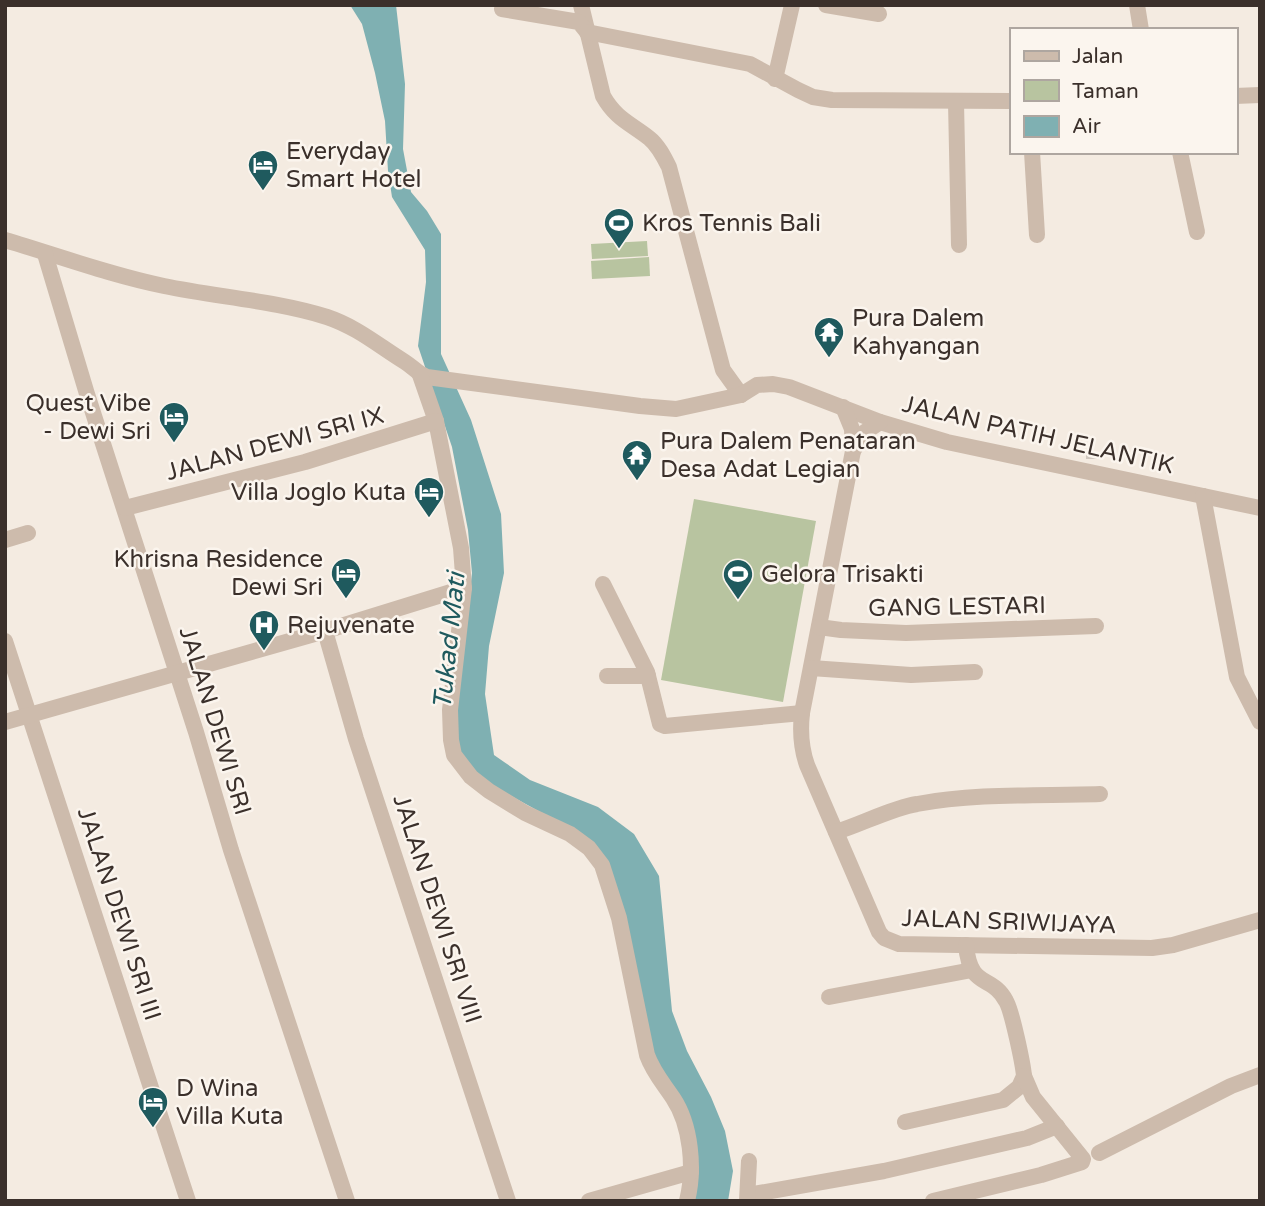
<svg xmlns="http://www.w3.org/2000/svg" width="1265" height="1206" font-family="'Varela Round',sans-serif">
	<rect width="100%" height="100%" fill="#f4ebe1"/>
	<g fill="#b8c4a0">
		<path d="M647,241L648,256L592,259L591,244Z"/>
		<path d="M649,257L650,276L592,279L591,261Z"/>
		<path d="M694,499L816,521L783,702L661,680Z"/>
	</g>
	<path fill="#7fb0b2" d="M350,5H396L405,84L403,149L411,192L427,211L441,234V354L471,420L501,514L504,573L489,646L485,694L494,755L530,780L598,807L634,834L659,876L672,1011L687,1051L711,1097L725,1131L733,1171L728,1201H689L691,1143L651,1054L589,839L473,775L453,737L472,573L468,530L452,447L418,346L426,282L425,250L392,197L388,171L385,121L375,73L362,24Z"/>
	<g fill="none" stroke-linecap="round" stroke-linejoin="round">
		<path stroke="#cfc6bd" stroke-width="16" stroke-dasharray="16 8" stroke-linecap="butt" d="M1094,459V454"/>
		<g stroke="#cdbbac" stroke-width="16">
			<path d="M581,5L603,96C616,119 630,123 649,138C658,145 664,157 669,167L723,370L741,395"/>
			<path d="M826,5L879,14"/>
			<path d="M1137,5L1141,30"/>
			<path d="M502,9L579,22L587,32"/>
			<path d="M587,32L750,64L798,90L813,97L832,100L1011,101"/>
			<path d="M775,79L792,5"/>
			<path d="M1235,96L1260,95"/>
			<path d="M956,102L959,245"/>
			<path d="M1032,152L1037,235"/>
			<path d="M1180,152L1197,232"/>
			<path d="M5,240C59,256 110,275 164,286C217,297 276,301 327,317C357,327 379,346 405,362C413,367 418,374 427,377L640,406L676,409L741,395L757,385L773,384L789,387L880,422L947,442L1260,508"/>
			<path d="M45,254L87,394L196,732L231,850L347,1201"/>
			<path d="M420,375L436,421L461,548L464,588L450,710L451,740L454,755L471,777L489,791L525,813L570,834L589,848L602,865L619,918L647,1055C653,1072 663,1083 673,1098C691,1125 695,1169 687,1201"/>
			<path d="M843,407L852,429L853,451"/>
			<path d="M880,422L865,432L853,451L802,713C800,731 801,748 807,765L879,932L884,938L899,944L1152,948L1173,945L1260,920"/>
			<path d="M1203,496L1237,677L1260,722"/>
			<path d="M125,508L305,462L436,421"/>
			<path d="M5,540L28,533"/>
			<path d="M603,584L647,672L660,724L665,726L802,713"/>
			<path d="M819,627L841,630L906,633L1096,626"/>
			<path d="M325,631L356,739L508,1201"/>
			<path d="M5,641L188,1201"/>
			<path d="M811,668L911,675L975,672"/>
			<path d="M607,676H648"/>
			<path d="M5,722L325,631L464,588"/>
			<path d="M836,832C862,824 892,808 917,804C976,793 1040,796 1100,794"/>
			<path d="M829,997L972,970"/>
			<path d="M905,1122L1003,1100L1019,1087L1024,1076C1023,1064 1012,1011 1006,1001C992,974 970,990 966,945"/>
			<path d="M1099,1153L1231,1086L1260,1075"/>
			<path d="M748,1195L884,1171L1027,1138L1057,1126"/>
			<path d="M589,1201L691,1172"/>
			<path d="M747,1201L749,1161"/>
			<path d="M933,1201L1041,1175L1082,1162L1083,1159L1033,1097L1024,1076"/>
		</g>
	</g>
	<defs>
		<g id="hotel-pin" transform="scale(1.575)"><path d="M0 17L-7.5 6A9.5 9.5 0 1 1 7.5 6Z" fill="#1f5a5e" stroke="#fbf5ee"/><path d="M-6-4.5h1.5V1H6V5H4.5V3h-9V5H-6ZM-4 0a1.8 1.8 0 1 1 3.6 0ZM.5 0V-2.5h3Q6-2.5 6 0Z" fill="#fff"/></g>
		<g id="stadium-pin" transform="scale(1.575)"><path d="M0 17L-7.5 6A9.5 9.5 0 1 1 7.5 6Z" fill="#1f5a5e" stroke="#fbf5ee"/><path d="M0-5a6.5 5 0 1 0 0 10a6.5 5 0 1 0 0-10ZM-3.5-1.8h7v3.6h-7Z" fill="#fff"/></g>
		<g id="temple-pin" transform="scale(1.575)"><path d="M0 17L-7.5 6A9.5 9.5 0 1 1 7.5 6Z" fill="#1f5a5e" stroke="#fbf5ee"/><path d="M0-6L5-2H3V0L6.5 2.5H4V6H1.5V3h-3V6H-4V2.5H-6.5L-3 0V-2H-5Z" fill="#fff"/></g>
		<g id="hospital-pin" transform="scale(1.575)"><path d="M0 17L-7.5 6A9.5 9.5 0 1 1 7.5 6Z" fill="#1f5a5e" stroke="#fbf5ee"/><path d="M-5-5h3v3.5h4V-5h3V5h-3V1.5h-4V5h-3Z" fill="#fff"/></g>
	</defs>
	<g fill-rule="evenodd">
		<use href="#hotel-pin" x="263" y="165"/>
		<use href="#stadium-pin" x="619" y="223"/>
		<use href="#temple-pin" x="829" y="332"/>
		<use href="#hotel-pin" x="174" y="417"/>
		<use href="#temple-pin" x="637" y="455"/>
		<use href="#hotel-pin" x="429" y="492"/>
		<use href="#hotel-pin" x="346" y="573"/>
		<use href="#stadium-pin" x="738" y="574"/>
		<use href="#hospital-pin" x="264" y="625"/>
		<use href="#hotel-pin" x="153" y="1102"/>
	</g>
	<g text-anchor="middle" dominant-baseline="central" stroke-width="5" stroke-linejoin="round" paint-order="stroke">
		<g font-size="24" fill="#3b302b" stroke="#fbf5ee" text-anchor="start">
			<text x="286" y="151">Everyday<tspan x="286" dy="28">Smart Hotel</tspan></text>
			<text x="642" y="223">Kros Tennis Bali</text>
			<text x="852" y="318">Pura Dalem<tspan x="852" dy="28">Kahyangan</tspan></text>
			<text x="151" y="403" text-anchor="end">Quest Vibe<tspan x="151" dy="28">- Dewi Sri</tspan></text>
			<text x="660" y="441">Pura Dalem Penataran<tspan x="660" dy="28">Desa Adat Legian</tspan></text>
			<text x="406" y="492" text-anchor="end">Villa Joglo Kuta</text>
			<text x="323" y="559" text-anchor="end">Khrisna Residence<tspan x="323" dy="28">Dewi Sri</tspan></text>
			<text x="761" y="574">Gelora Trisakti</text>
			<text x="287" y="625">Rejuvenate</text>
			<text x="176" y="1088">D Wina<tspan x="176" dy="28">Villa Kuta</tspan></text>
		</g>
		<g font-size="24" fill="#3b302b" stroke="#fbf5ee">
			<text transform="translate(1038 435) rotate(13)">JALAN PATIH JELANTIK</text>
			<text transform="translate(275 444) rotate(-15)">JALAN DEWI SRI IX</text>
			<text transform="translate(957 607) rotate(-1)">GANG LESTARI</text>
			<text transform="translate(215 721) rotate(73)">JALAN DEWI SRI</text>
			<text transform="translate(437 909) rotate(72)">JALAN DEWI SRI VIII</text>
			<text transform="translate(119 914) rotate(72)">JALAN DEWI SRI III</text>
			<text transform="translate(1009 922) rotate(2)">JALAN SRIWIJAYA</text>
		</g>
		<g font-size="26" font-style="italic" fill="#1f5a5e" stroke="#fbf5ee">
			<text transform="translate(449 641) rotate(-84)">Tukad Mati</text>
		</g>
	</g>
	<rect width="1265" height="1206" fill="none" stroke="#3b302b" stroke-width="14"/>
	<rect x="1010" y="28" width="228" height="126" fill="#fbf5ee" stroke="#aea6a0" stroke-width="2"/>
	<rect x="1024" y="51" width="35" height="10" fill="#cdbbac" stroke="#aea6a0" stroke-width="2"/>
	<text x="1072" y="63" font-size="21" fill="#3b302b">Jalan</text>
	<rect x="1024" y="80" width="35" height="21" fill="#b8c4a0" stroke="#aea6a0" stroke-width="2"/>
	<text x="1072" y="98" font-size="21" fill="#3b302b">Taman</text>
	<rect x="1024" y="116" width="35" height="21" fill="#7fb0b2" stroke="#aea6a0" stroke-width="2"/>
	<text x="1072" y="133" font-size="21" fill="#3b302b">Air</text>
</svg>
